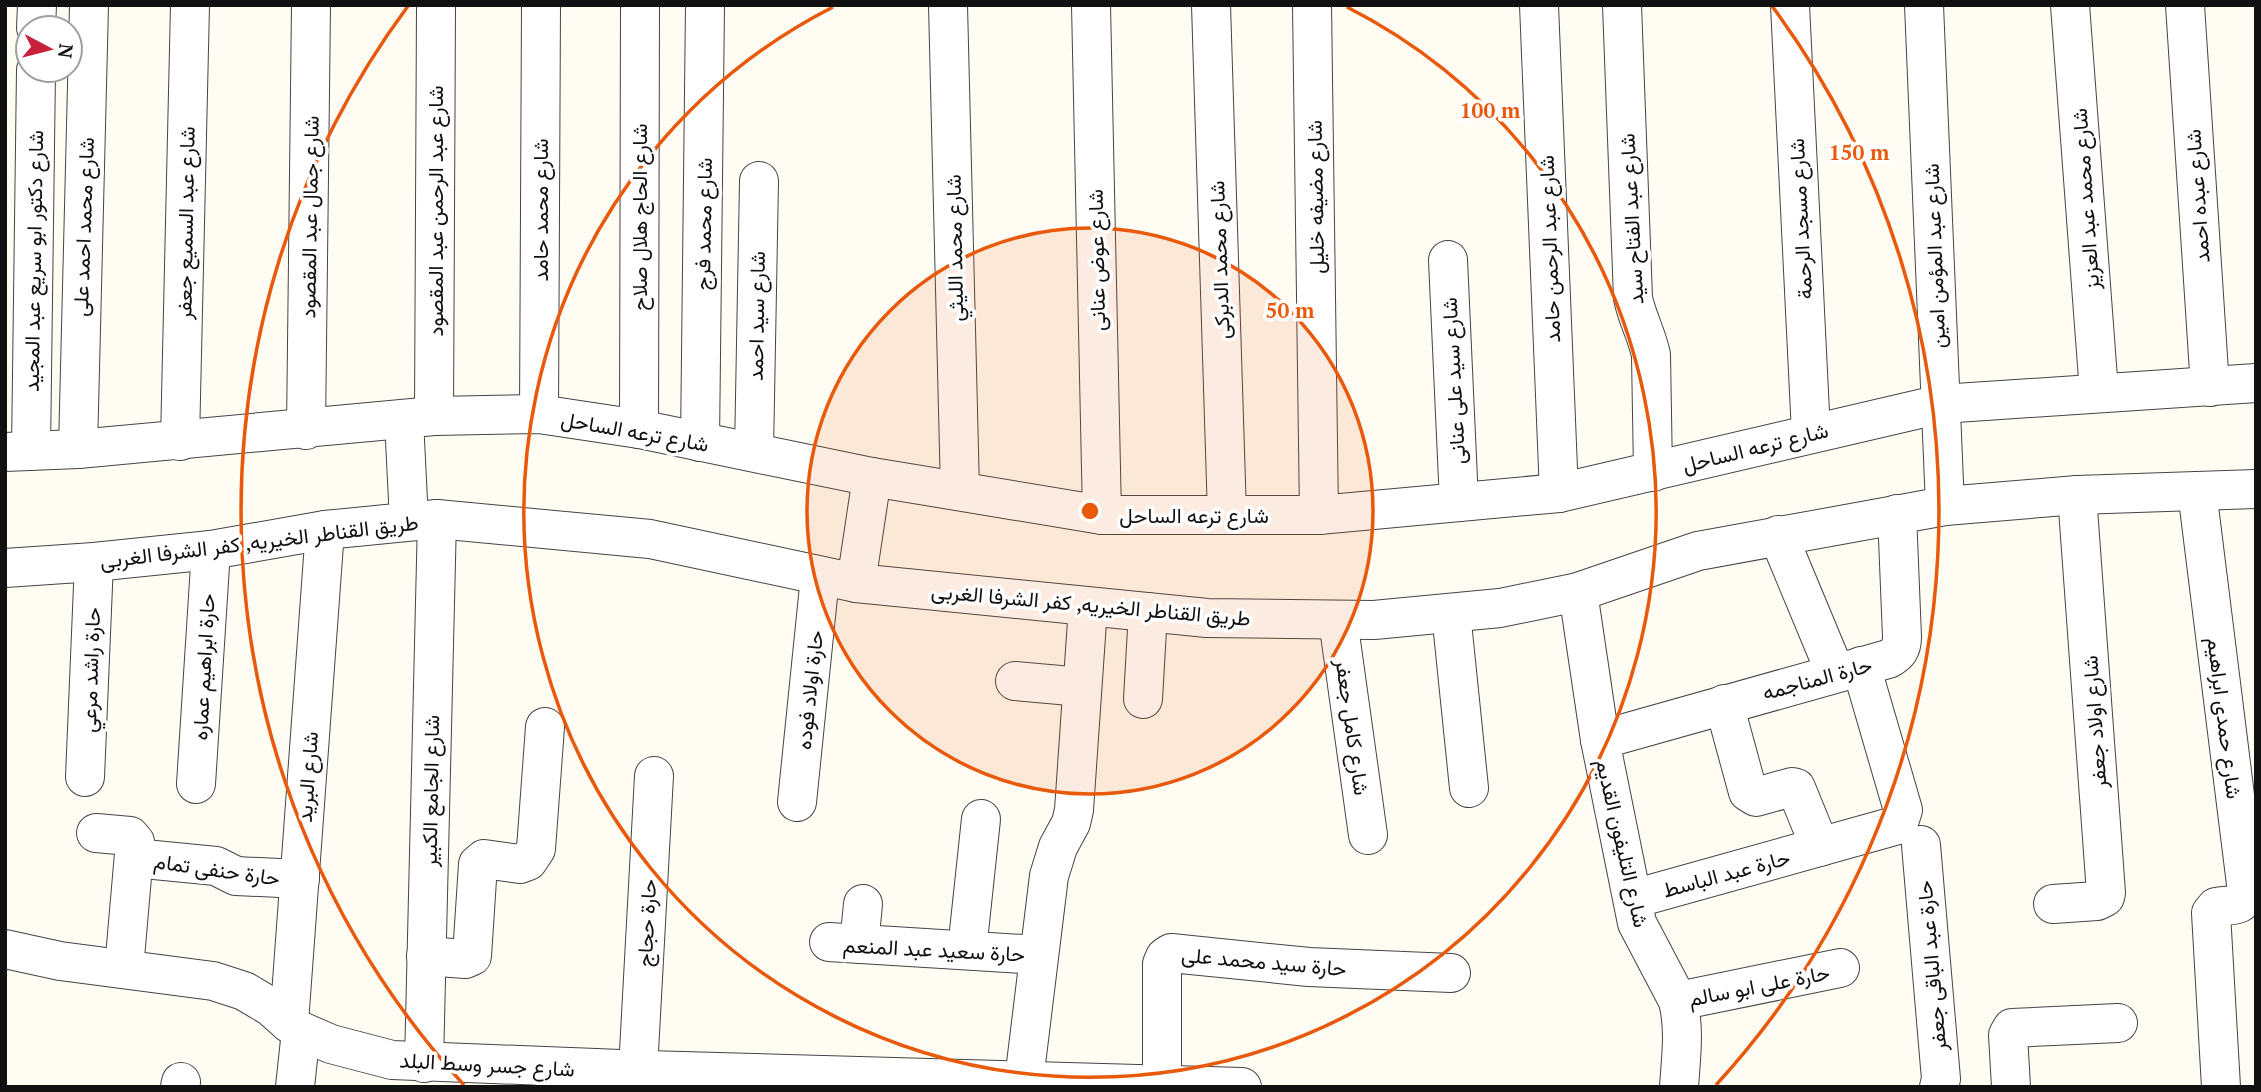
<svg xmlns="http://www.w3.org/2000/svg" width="2261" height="1092" font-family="'PT Serif',Vazirmatn,serif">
	<rect width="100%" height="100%" fill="#fffcf4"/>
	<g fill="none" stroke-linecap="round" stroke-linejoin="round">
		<g stroke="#444" stroke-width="40">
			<g id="minor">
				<path d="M948,5L960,491"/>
				<path d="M1091,5L1102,515"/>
				<path d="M1211,5L1227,515"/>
				<path d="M1312,5L1319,515"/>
				<path d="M1539,5L1559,493"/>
				<path d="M1622,5L1633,298C1637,318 1647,335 1651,355L1653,472"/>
				<path d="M1790,5L1811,433"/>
				<path d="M1924,5L1945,506"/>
				<path d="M2070,5L2099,392"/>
				<path d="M2185,5L2210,387"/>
				<path d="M36,28L37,5"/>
				<path d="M1448,260L1459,502"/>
				<path d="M539,414L541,5"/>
				<path d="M434,416L436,5"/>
				<path d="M404,420L409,521"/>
				<path d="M639,429L640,5"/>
				<path d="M306,430L311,5"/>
				<path d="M180,441L190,5"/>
				<path d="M700,442L705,5"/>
				<path d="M78,449L89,5"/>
				<path d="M31,451L36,70"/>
				<path d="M5,452L78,449L434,416L539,414L639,429L872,477L1102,515H1319L1559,493L1941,404L2256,383"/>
				<path d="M754,452L759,181"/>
				<path d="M2197,491L2247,892C2243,909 2229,904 2216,907L2211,913L2221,1087"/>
				<path d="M1778,535L1835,672"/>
				<path d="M5,568L94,562L211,550L325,530L437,519L650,539L856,583L1207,618L1374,620L1500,608L1578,592L1698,551L1945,506L2077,495L2256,489"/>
				<path d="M856,583L872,477"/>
				<path d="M1578,592L1600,740L1637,923L1678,1001C1685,1030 1681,1057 1679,1087"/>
				<path d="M1451,613L1469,788"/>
				<path d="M1338,620L1368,835"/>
				<path d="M1015,681L1082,687"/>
				<path d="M1143,699L1148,612"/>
				<path d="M1724,704L1748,792L1756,797L1792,787L1796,788L1820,847"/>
				<path d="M1600,740L1888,659C1898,654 1902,649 1902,637L1897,514"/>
				<path d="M85,777L94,562"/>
				<path d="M196,784L211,550"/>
				<path d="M797,802L820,577"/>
				<path d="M96,833L130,836L135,842L124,969"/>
				<path d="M1921,845L1941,1079L1939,1087"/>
				<path d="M134,858L216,866L236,876L300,879"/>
				<path d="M1633,899L1898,825L1903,810L1861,666"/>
				<path d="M2053,904L2097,901L2105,897L2106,893L2077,495"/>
				<path d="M829,942L1039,955"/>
				<path d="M859,944L863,904"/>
				<path d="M5,949L60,961L213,981L244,991L271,1007L289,1023L301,1031L331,1044L392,1060L646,1070L1242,1087"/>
				<path d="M967,950L981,819"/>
				<path d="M426,956L465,959L472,956L478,864L484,859L520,864L528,861L536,849L545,727"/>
				<path d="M1678,1001L1840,968"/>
				<path d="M289,1023L325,530"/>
				<path d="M424,1063L437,519"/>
				<path d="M638,1070L654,776"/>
				<path d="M1024,1080L1049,876L1058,847L1071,823L1074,810L1088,607"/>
				<path d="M1162,1085V964L1165,957L1171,953L1309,967L1451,973"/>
				<path d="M180,1087L181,1082"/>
				<path d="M295,1087L301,1031"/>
				<path d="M2011,1087L2008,1035L2012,1028L2118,1023"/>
			</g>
		</g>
		<use href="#minor" stroke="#fff" stroke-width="38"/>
	</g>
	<circle cx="1090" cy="511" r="283" fill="#e8590c" fill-opacity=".12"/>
	<g fill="none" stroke="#e8590c" stroke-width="3.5">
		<circle cx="1090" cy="511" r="283"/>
		<path d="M1347 7A566 566 0 1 1 833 7"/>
		<path d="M464 1085A849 849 0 0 1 408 6M1772 6A849 849 0 0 1 1716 1085"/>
	</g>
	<g text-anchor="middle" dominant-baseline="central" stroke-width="7" stroke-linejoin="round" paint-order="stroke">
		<g font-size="21" fill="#111" stroke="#fff">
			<text transform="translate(2197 196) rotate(-94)">شارع عبده احمد</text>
			<text transform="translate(1315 197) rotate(-91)">شارع مضيفه خليل</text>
			<text transform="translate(2085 199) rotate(-94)">شارع محمد عبد العزيز</text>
			<text transform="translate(540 210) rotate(-90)">شارع محمد حامد</text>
			<text transform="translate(435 211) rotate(-90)">شارع عبد الرحمن عبد المقصود</text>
			<text transform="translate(309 217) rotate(-89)">شارع جمال عبد المقصود</text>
			<text transform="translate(639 217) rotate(-90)">شارع الحاج هلال صلاح</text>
			<text transform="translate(1631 219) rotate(-93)">شارع عبد الفتاح سيد</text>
			<text transform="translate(1800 219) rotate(-93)">شارع مسجد الرحمة</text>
			<text transform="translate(185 223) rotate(-89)">شارع عبد السميع جعفر</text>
			<text transform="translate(703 224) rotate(-89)">شارع محمد فرج</text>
			<text transform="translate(83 227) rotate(-88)">شارع محمد احمد على</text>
			<text transform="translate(954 248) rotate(-91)">شارع محمد الليثي</text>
			<text transform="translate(1549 249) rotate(-92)">شارع عبد الرحمن حامد</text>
			<text transform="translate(1934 256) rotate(-92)">شارع عبد المؤمن امين</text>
			<text transform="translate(1096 260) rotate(-91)">شارع عوض عنانى</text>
			<text transform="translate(1219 260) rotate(-92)">شارع محمد الدبركى</text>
			<text transform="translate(33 261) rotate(-89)">شارع دكتور ابو سريع عبد المجيد</text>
			<text transform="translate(756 316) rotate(-89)">شارع سيد احمد</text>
			<text transform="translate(1453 381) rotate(-93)">شارع سيد على عنانى</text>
			<text transform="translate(635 431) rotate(10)">شارع ترعه الساحل</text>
			<text transform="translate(1755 447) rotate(-14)">شارع ترعه الساحل</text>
			<text x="1194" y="515">شارع ترعه الساحل</text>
			<text transform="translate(259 541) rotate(-7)">طريق القناطر الخيريه, كفر الشرفا الغربى</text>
			<text transform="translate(1091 604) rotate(5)">طريق القناطر الخيريه, كفر الشرفا الغربى</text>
			<text transform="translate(203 667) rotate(-87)">حارة ابراهيم عماره</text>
			<text transform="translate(90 670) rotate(-88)">حارة راشد مرعي</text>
			<text transform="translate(1817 678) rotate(-15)">حارة المناجمه</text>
			<text transform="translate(809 690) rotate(-84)">حارة اولاد فوده</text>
			<text transform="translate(2225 718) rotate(83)">شارع حمدى ابراهيم</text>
			<text transform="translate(2094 722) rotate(-94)">شارع اولاد جعفر</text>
			<text transform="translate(1353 727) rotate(82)">شارع كامل جعفر</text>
			<text transform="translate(307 777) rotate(-86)">شارع البريد</text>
			<text transform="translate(430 791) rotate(-89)">شارع الجامع الكبير</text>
			<text transform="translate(1623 843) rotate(77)">شارع التليفون القديم</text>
			<text transform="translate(217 869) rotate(8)">حارة حنفى تمام</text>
			<text transform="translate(1726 873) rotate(-15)">حارة عبد الباسط</text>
			<text transform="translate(646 923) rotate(-87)">حارة حجاج</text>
			<text transform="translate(934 949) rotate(3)">حارة سعيد عبد المنعم</text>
			<text transform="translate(1264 961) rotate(5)">حارة سيد محمد على</text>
			<text transform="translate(1931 966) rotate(-95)">حارة عبد الباقى جعفر</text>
			<text transform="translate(1759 985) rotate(-11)">حارة على ابو سالم</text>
			<text transform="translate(487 1064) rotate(3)">شارع جسر وسط البلد</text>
		</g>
	</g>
	<circle cx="1090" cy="511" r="10" fill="#e8590c" stroke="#fff" stroke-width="3.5"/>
	<g font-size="21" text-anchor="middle" font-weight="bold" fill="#e8590c" stroke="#fff" stroke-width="7" stroke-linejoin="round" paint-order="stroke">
		<text x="1490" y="118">100 m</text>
		<text x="1859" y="160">150 m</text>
		<text x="1290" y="318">50 m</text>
	</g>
	<rect width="2261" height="1092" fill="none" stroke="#111111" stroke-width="14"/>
	<g transform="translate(49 49) rotate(97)"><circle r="33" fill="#ffffff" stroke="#a0a0a0" stroke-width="2"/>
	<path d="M0-5L12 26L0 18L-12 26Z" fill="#c9213b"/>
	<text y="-10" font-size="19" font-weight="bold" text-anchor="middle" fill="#111111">N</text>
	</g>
</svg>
